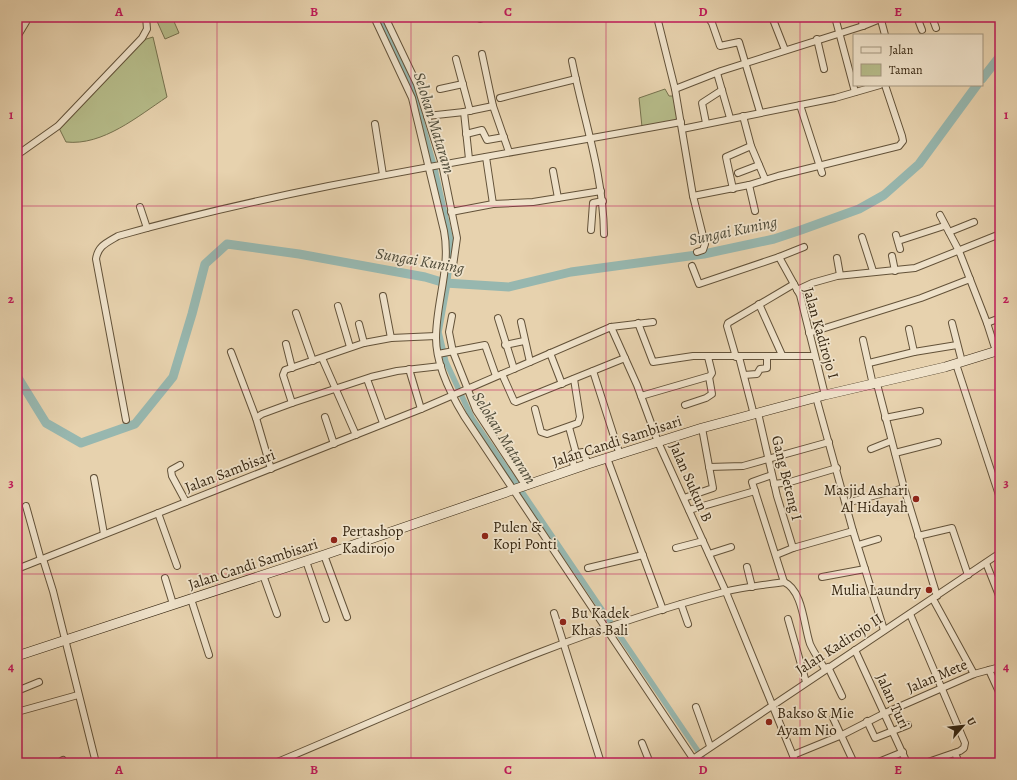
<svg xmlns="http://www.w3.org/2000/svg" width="1017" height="780" font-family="Alegreya,serif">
	<rect width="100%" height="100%" fill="#e7d2ae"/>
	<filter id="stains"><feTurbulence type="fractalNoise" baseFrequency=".005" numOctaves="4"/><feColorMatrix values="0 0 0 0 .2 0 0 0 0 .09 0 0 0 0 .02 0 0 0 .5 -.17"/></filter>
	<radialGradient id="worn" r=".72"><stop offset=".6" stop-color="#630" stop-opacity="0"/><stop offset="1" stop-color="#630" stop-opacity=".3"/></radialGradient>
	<g fill="#b6bc8a" stroke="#76724e">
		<path d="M161,17H172L179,33L165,39L156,19Z"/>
		<path d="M153,37L167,97C138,116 103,146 66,142L59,128L143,40Z"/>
		<path d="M665,89L669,96H673L678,120L642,127L639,98Z"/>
	</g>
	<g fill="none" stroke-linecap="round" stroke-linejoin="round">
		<path stroke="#97b7af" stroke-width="5.5" d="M379,17L412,87L435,169L452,246L447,288L439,332L446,362L472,418L702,757L704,763"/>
		<g stroke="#97b7af" stroke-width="9">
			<path d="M982,79L1000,56"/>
			<path d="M17,376L46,423L81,443L135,424L173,377L192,314L205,264L227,244L299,254L425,277L445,283L509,287L571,272L704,254L774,239L801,230L859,209L884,195L919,164L977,85"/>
		</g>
		<g stroke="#635239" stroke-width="8">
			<g id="street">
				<path d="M374,17L412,98L444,231C451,267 436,302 436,338C436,365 450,393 464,416L696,763"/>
				<path d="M385,17L417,84L442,164L457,238L453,266L445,263"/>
				<path d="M476,17L480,19L486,17"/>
				<path d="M657,17L675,89L693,196L705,244L703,250L697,252"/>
				<path d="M708,17L712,23L720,46L739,42L760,112"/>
				<path d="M772,17L785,50"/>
				<path d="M835,17L855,92"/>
				<path d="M861,17L863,26"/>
				<path d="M917,17L922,30"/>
				<path d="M932,17L936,28"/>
				<path d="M881,20L885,35"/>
				<path d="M17,37L26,22"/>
				<path d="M817,39L824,69"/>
				<path d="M482,54L493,106L509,152"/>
				<path d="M456,59L470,111"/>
				<path d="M572,61C584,121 603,172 604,234"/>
				<path d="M717,73L730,118"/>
				<path d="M440,89L463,84"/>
				<path d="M675,89L721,71L863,26L885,17"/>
				<path d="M500,98L576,79"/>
				<path d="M800,105L822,173"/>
				<path d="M427,116L464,112"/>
				<path d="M743,116L751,146L765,179"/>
				<path d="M706,123L702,103L722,90"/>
				<path d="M375,124L383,175"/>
				<path d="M682,129L835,98L880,85"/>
				<path d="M466,134L482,130L487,140L504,137"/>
				<path d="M17,155L58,126L142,38L147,29L146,17"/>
				<path d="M486,157L493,204"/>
				<path d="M469,159L464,112L493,106"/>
				<path d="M553,171L558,198"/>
				<path d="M738,173L759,165"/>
				<path d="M749,185L755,211"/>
				<path d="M733,189L726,157L751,146"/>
				<path d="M693,196L749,185L778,176L899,146L903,141L902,136L885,85"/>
				<path d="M140,207L147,228"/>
				<path d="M451,212L493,204L533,202L601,191"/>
				<path d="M940,215L959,251L987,323L996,351"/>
				<path d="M591,230L593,203L603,201"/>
				<path d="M949,232L974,222"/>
				<path d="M896,235L900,249"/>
				<path d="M862,237L873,271"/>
				<path d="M898,241L944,226"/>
				<path d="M892,256L895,271"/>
				<path d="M779,257L800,295L825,395"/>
				<path d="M837,258L840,275"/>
				<path d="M692,266L699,284L779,257L804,247"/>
				<path d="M797,290L812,283L837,276L915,268L1000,234"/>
				<path d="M383,296L391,338"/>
				<path d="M759,304L782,355"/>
				<path d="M338,306L350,347"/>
				<path d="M296,313L313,361"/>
				<path d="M452,316L449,332L453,352L476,410L526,486"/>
				<path d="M498,318L514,369"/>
				<path d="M521,322L530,362"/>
				<path d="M638,323L653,362L693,356H815"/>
				<path d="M952,323L962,362"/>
				<path d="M987,323L1000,318"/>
				<path d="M359,324L364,343"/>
				<path d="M611,327L653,322"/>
				<path d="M909,329L914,352L957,345"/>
				<path d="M809,333L921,298L970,279"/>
				<path d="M863,340L873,385"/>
				<path d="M286,344L292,368"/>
				<path d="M505,345L524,341"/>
				<path d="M231,352L256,418L271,469"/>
				<path d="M550,353L562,384"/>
				<path d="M438,354L485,345L496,376"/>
				<path d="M736,357L727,326L728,323L794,284"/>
				<path d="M739,357L754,415"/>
				<path d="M322,358L356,435"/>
				<path d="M869,363L914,352"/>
				<path d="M956,364L1000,498"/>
				<path d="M409,369L421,409"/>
				<path d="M593,371L620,455"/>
				<path d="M502,374L514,401L516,402L625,358"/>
				<path d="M744,375L757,374L760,369L767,368V356"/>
				<path d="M367,379L383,423"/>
				<path d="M877,384L904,488L937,596"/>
				<path d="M641,396L710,376L712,373L708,357"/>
				<path d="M816,397L853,531L884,630"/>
				<path d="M292,403L283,375L285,370L364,343L391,338L436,336"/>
				<path d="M685,405L706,398L712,394L709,377"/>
				<path d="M535,409L541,432L547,434L578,423L580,417L574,379"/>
				<path d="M758,413L777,496L793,548"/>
				<path d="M325,417L334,444"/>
				<path d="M256,418L262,414L292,403L371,377L397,371L441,366"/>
				<path d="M885,418L920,411"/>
				<path d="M126,420L96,259C98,246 106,243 118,236C302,184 493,157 681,122"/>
				<path d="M569,427L576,453"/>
				<path d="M871,449L891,441"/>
				<path d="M895,453L938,442"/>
				<path d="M607,458L663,610"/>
				<path d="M180,465L171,470L172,476L186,502"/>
				<path d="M709,467L743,466L829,442"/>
				<path d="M575,469L571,456L572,454L583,452L588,464"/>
				<path d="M772,475L752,482L784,582"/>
				<path d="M94,478L104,534"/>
				<path d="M774,484L790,482L837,468"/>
				<path d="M684,498L713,488L702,428"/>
				<path d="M846,503L904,488"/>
				<path d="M26,506L41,560"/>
				<path d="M689,510L755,491"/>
				<path d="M158,513L177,566"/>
				<path d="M918,536L952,528L968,575"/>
				<path d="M858,545L878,539"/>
				<path d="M676,548L703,541"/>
				<path d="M709,554L731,547"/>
				<path d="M324,555L347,617"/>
				<path d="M776,555L793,548L853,531"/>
				<path d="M43,559L53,591L96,763"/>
				<path d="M306,561L326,619"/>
				<path d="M986,563L1000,598"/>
				<path d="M747,567L752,587"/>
				<path d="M588,568L643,555"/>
				<path d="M17,569L421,409L611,327L637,385L658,442L726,592L796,763"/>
				<path d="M263,575L277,614"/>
				<path d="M822,577L865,569"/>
				<path d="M165,578L173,604"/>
				<path d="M191,599L209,655"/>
				<path d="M933,599L974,674"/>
				<path d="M681,604L688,624"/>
				<path d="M554,613L601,763"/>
				<path d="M910,614L965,743L964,748L960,751L925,763"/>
				<path d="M788,619L806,682"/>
				<path d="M855,650L907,763"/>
				<path d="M828,667L842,696"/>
				<path d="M989,670L1000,694"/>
				<path d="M17,691L39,682"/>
				<path d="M696,707L710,746"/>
				<path d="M17,712L78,695"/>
				<path d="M833,718L854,763"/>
				<path d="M867,721L875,738L908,725"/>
				<path d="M642,743L650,763"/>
				<path d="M955,753L959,763"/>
				<path d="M793,755L842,735L885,713L974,674L1000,667"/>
				<path d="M58,763L63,760"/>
				<path d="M275,763C423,701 569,632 724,592C744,587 764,585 784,582C803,590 804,627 810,644C814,653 820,661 825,669"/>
				<path d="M687,763L1000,553"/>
				<path d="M876,763L903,752"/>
			</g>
		</g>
		<g stroke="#372712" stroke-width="10">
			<path id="secondary" d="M17,656L324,555L588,464L702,428L825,395L945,367L1000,350"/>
		</g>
		<use href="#street" stroke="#efe2ca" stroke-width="6"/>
		<use href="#secondary" stroke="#efe2ca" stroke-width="9"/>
	</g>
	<path fill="none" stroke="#c2185b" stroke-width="1" stroke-opacity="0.55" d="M217,17V763M411,17V763M606,17V763M800,17V763M17,206H1000M17,390H1000M17,574H1000"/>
	<g fill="#8f2418" stroke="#efe2ca" stroke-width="1.5">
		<circle cx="916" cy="499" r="4"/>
		<circle cx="485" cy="536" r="4"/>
		<circle cx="334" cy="540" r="4"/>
		<circle cx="929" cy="590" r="4"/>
		<circle cx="563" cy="622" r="4"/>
		<circle cx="769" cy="722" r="4"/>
	</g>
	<g text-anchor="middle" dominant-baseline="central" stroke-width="3.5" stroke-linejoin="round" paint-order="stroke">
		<g font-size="15" fill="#372712" stroke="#efe2ca">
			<text transform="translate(821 333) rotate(74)">Jalan Kadirojo I</text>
			<text transform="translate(617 441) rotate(-18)">Jalan Candi Sambisari</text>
			<text transform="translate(230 471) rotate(-21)">Jalan Sambisari</text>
			<text transform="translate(787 478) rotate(76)">Gang Beteng I</text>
			<text transform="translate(691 482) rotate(66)">Jalan Sukun B</text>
			<text transform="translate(253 564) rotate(-18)">Jalan Candi Sambisari</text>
			<text transform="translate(839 644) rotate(-33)">Jalan Kadirojo II</text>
			<text transform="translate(937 676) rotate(-23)">Jalan Mete</text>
			<text transform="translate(893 701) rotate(65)">Jalan Turi</text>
		</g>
		<g font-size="15" fill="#372712" stroke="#efe2ca" text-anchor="start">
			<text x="908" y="490" text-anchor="end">Masjid Ashari<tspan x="908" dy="17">Al Hidayah</tspan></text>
			<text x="493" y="527">Pulen &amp;<tspan x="493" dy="17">Kopi Ponti</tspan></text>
			<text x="342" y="531">Pertashop<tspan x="342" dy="17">Kadirojo</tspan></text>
			<text x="921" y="590" text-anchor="end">Mulia Laundry</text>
			<text x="571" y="613">Bu Kadek<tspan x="571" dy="17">Khas Bali</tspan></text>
			<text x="777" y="713">Bakso &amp; Mie<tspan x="777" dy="17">Ayam Nio</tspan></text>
		</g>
		<g font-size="16" font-style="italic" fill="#4f4b39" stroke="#efe2ca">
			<text transform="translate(434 123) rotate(73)">Selokan Mataram</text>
			<text transform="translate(733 231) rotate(-12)">Sungai Kuning</text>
			<text transform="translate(420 261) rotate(10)">Sungai Kuning</text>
			<text transform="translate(504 438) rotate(58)">Selokan Mataram</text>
		</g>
	</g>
	<rect width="1017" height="780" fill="none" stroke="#e7d2ae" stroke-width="44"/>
	<rect x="853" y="34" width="130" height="52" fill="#efe2ca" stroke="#a59780"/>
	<rect x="861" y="47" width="20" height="6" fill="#efe2ca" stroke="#a59780"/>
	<text x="889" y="54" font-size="12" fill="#372712">Jalan</text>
	<rect x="861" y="64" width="20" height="12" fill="#b6bc8a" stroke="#a59780"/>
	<text x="889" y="74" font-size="12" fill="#372712">Taman</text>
	<g transform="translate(963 726) rotate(62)" stroke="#efe2ca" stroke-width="3" paint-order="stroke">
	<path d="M0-3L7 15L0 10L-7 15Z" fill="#372712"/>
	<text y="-6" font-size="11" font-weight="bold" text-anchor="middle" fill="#372712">U</text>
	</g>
	<rect x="22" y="22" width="973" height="736" fill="none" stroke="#c2185b" stroke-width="1.5"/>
	<g font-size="13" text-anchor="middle" font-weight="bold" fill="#c2185b">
		<text x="119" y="16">A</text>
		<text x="314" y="16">B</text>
		<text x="508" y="16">C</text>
		<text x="703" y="16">D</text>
		<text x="898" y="16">E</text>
		<text x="11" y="119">1</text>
		<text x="1006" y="119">1</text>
		<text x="11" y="303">2</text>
		<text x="1006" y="303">2</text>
		<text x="11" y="487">3</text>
		<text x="1006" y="487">3</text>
		<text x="11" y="671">4</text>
		<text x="1006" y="671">4</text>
		<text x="119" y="774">A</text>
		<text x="314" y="774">B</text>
		<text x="508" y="774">C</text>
		<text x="703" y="774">D</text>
		<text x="898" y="774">E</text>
	</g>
	<rect width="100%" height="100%" filter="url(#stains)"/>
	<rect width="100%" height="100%" fill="url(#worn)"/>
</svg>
